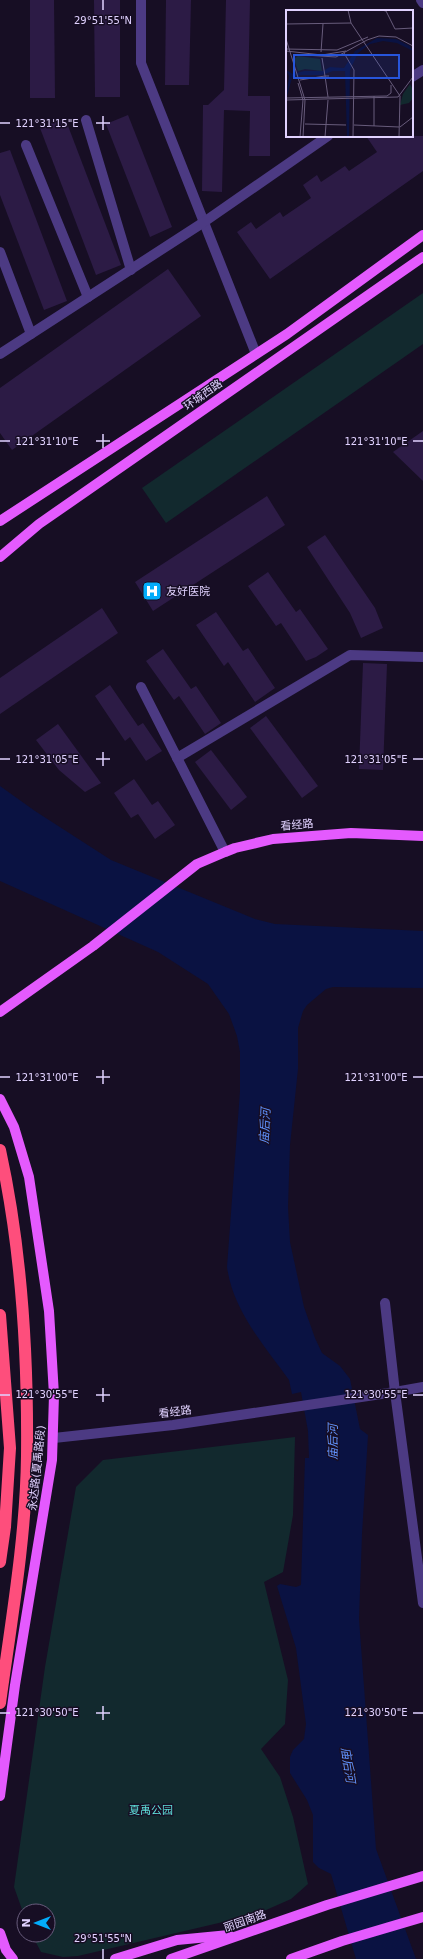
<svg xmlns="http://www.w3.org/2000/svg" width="423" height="1959" font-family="'DejaVu Sans','Noto Sans SC',sans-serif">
	<rect width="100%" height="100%" fill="#170e24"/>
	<g fill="#12292e">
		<path d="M423,293V344L166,523L142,488Z"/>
		<path d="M295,1437L293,1515L283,1572L264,1582L288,1680L285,1724L261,1749L280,1777L293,1817L308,1884L291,1899L257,1914L78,1956L63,1957L41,1952L32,1935H48V1911H24V1915L14,1887L45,1667L76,1487L103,1460Z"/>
	</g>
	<path fill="#0a1242" d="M0,786L35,811L111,860L255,919L275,924L423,931V988L333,987L326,989L307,1005L303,1011L298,1028V1069L290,1145L288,1207L290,1242L304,1307L315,1338L322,1353L340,1366L350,1379L360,1429L368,1435L362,1534L359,1619L376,1849L416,1959H356L331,1874L319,1868L313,1862V1815L307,1800L290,1773V1757L293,1750L304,1739L306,1724L296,1648L277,1586L280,1584L296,1587L301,1585L305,1458H309L308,1431L301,1392L292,1394L289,1380C264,1345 233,1311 227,1267L240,1091V1052L237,1036L229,1014L208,984L158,952L0,881Z"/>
	<g fill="#2c1b45">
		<path d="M30,0H54L55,98H30Z"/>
		<path d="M94,0H120V97H95Z"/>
		<path d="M166,0H191L189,85H165Z"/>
		<path d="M226,0H250L248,96H270V156H249L250,111L224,110L222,192L202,191L203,105H208L224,90Z"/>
		<path d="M128,115L172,227L150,237L106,124Z"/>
		<path d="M65,118L121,265L96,275L40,128Z"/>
		<path d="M366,136H423V171L270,279L237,232L251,222L256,229L280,212L283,217L311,198L303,185L317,175L321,182L345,166L349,171L377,152Z"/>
		<path d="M10,150L67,301L44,310L0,195V153Z"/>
		<path d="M168,269L201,316L12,450L0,433V388Z"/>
		<path d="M423,431V481L393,452Z"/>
		<path d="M267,496L285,525L153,611L135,582Z"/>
		<path d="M325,535L375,608L383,628L361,638L350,613L307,547Z"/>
		<path d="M268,572L296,612L300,609L328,649L316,657L306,661L281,623L276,626L248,586Z"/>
		<path d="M102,608L118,633L0,714V678Z"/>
		<path d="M216,612L243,651L248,648L275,688L255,702L228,662L224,666L196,625Z"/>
		<path d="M163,649L191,689L196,686L221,723L205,734L179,696L174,700L146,661Z"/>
		<path d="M363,663L387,664L383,770L359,769Z"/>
		<path d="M110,685L138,726L143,723L162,751L146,761L130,737L125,741L95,696Z"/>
		<path d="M266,716L318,786L302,798L250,728Z"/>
		<path d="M58,724L101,783L85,792L59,770L36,740Z"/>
		<path d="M211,750L247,797L231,810L195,762Z"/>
		<path d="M134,779L152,805L158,801L175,825L155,839L138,814L131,818L114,793Z"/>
	</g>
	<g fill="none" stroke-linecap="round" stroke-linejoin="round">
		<g stroke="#4c3a83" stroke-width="10">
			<path d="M141,0V63L256,354"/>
			<path d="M421,0L423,3"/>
			<path d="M412,77L423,70"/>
			<path d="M86,120L131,270"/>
			<path d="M26,145L88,297"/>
			<path d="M0,252L31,334"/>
			<path d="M0,354L204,222L328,136"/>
			<path d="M141,687L225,852"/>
			<path d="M177,758L350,655L423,657"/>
			<path d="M423,1387L395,1392L423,1603"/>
			<path d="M54,1438L173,1425L395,1392L385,1303"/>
		</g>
		<g stroke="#e45afe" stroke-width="10">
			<path d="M0,521L287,334L423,235"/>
			<path d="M0,557L39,524L423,257"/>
			<path d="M0,1012L93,946L197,864L225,852L235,848L273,839L351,833L423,836"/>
			<path d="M0,1099L14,1127L29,1177L49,1311L54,1395L52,1460L15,1685L0,1796"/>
			<path d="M0,1933L6,1950L13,1959"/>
			<path d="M115,1959L177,1940L229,1935"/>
			<path d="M171,1959L327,1905L423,1876"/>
			<path d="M291,1959L342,1941L423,1917"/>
		</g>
		<g stroke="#fe4e7c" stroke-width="12">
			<path d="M0,1150C22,1250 28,1354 27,1456C26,1537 11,1623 0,1703"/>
			<path d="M0,1315L10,1448L5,1527L0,1562"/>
		</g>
	</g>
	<path fill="none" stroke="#e1d2ff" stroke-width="1.5" d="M103,0V10M103,116V130M0,123H10M96,123H110M103,434V448M0,441H10M96,441H110M413,441H423M103,752V766M0,759H10M96,759H110M413,759H423M103,1070V1084M0,1077H10M96,1077H110M413,1077H423M103,1388V1402M0,1395H10M96,1395H110M413,1395H423M103,1706V1720M0,1713H10M96,1713H110M413,1713H423M103,1949V1959"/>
	<defs>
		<g id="hospital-square" transform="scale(1)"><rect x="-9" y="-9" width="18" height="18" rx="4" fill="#02acfb" stroke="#170e24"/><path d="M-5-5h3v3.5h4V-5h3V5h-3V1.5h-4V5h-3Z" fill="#fff"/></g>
	</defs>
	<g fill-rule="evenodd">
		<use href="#hospital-square" x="152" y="591"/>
	</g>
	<g text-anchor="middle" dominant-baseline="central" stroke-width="3" stroke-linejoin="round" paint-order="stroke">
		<g font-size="11" fill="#e1d2ff" stroke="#170e24">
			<text transform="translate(203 395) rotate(-35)">环城西路</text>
			<text transform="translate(297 825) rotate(-5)">看经路</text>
			<text transform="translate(175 1412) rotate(-7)">看经路</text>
			<text transform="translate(37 1468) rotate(-84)">永达路(夏禹路段)</text>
			<text transform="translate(245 1921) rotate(-19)">丽园南路</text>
		</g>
		<g font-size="11" fill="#e1d2ff" stroke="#170e24" text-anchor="start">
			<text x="166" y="591">友好医院</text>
		</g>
		<g font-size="11" fill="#5edfda" stroke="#170e24">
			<text x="151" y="1810">夏禹公园</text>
		</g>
		<g font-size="12" font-style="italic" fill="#6193fe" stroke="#170e24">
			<text transform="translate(265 1126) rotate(-87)">庙后河</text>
			<text transform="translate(333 1442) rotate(-90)">庙后河</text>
			<text transform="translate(348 1765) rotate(81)">庙后河</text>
		</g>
	</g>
	<g transform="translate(286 10)">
		<rect width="127" height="127" fill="#170e24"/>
		<path d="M12,46L34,49L36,61L19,59L12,61L8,49ZM124,74L127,80V88L123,93L114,95L117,84Z" fill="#12292e"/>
		<path d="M91,28L110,29L124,36L127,41L111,33L97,31L84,34L72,43L64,60L63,127H61L59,61H47L36,65H14L6,68L0,89L3,66L0,60L7,64L18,61H37L44,57L58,58L69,41Z" fill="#0a1242"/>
		<path fill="none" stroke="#685c7c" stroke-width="1" d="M62,0L65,13L114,86L113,127M95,0L100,1L109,19L127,18M0,14L65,13M0,29L19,90L17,127M0,39L51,40L82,27M0,41L36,45L60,41M35,42L37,14M58,43L68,60L67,127M19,45L50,47L81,30L93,26L110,27L127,36M36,48L39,66H43M14,70L39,66L42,87M12,73L17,90L14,127M88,86V116M101,86L105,83V75M0,88L101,86M0,90L112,87L127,67M19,114L60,115M68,115L113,117M114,117L127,107M39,127L42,90"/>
		<path fill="#2755da" fill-opacity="0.15" stroke="#2755da" stroke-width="2" d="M8,45H113V68H8Z"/>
		<rect width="127" height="127" fill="none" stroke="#e1d2ff" stroke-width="2"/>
	</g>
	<g font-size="10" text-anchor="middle" fill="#e1d2ff" stroke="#170e24" stroke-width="3" stroke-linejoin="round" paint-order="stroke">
		<text x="103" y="24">29°51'55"N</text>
		<text x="47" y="127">121°31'15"E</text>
		<text x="376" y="445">121°31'10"E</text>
		<text x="47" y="445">121°31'10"E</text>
		<text x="376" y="763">121°31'05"E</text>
		<text x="47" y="763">121°31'05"E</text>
		<text x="47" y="1081">121°31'00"E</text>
		<text x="376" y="1081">121°31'00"E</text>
		<text x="47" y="1398">121°30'55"E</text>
		<text x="376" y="1398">121°30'55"E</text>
		<text x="47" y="1716">121°30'50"E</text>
		<text x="376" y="1716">121°30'50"E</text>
		<text x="103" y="1942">29°51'55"N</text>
	</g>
	<g transform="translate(36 1923) rotate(270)"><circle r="19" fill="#170e24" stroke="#685c7c"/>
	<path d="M0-3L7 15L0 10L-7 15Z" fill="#02acfb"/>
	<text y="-6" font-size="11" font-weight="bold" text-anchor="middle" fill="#e1d2ff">N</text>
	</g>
</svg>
